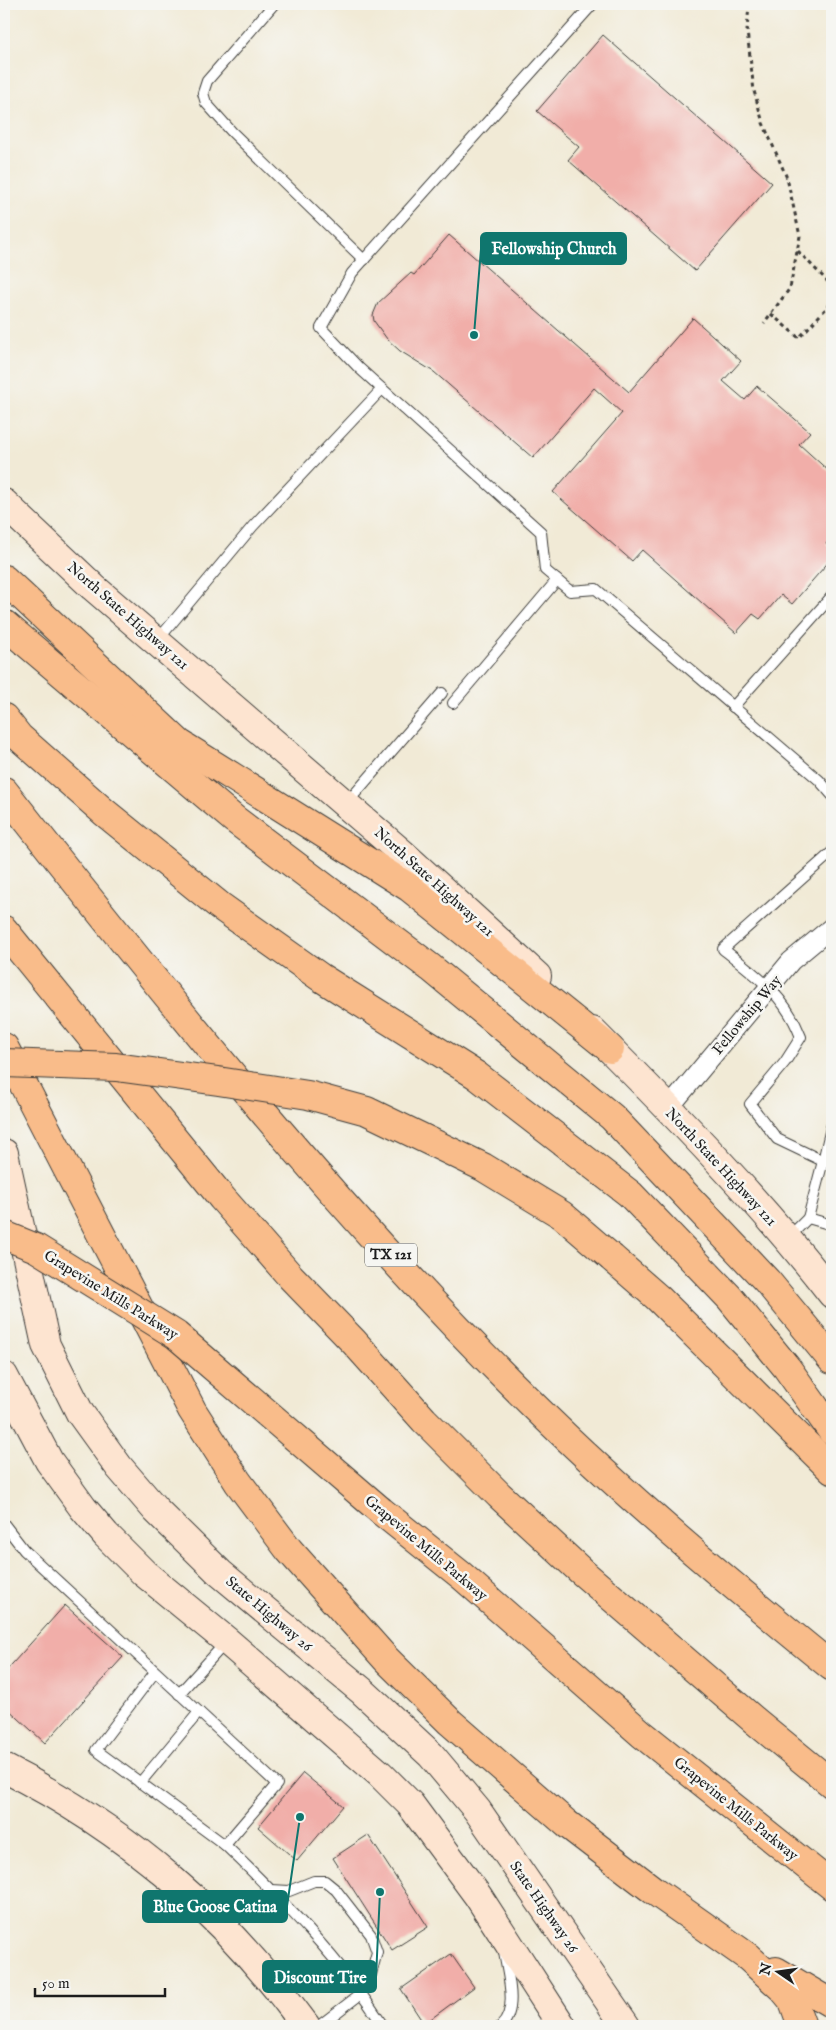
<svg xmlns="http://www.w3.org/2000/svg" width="836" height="2030" font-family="'IM FELL English',serif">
	<rect width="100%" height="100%" fill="#f6f6f2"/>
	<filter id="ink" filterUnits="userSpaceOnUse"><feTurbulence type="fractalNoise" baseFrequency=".02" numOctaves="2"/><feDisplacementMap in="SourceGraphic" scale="10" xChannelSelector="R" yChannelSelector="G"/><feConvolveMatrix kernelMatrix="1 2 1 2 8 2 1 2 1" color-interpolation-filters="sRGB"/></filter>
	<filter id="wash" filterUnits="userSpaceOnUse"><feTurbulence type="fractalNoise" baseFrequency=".0096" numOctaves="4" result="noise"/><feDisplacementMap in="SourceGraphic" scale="20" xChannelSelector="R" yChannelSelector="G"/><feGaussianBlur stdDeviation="1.12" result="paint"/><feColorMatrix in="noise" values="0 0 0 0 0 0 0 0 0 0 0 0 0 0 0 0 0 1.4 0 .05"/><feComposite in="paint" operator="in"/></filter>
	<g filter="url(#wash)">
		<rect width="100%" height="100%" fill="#f1ead6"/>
		<g id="blocks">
			<g fill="#f1aea9">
				<path d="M603,35L772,183L695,271L568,160L579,147L537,111Z"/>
				<path d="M449,235L629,392L693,318L741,361L723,381L745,400L757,386L810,432L799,444L832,474V536L826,544L832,549V558L792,604L781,595L760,619L753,614L736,633L642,550L632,561L553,492L622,413L594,388L533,458L434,372L400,351L387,339L374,321L373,315L378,303L411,273L414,275Z"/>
				<path d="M65,1605L123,1657L45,1743L4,1705V1673Z"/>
				<path d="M303,1773L343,1806L297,1861L258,1827Z"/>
				<path d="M368,1835L428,1927L392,1950L333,1858Z"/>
				<path d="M451,1954L474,1987L424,2024L401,1989Z"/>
			</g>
		</g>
	</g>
	<g filter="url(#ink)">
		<use href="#blocks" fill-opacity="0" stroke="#3c3b38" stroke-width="1"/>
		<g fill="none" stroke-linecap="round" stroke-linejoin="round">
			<g stroke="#3c3b38" stroke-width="12">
				<g id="lane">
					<path d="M274,4L207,81L203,93L206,103L232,132L364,260"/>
					<path d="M593,4L352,273L321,328L359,368L541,532L545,570L570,591L596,589L819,780L832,795"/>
					<path d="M157,641L253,526L382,389"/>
					<path d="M453,703L557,580"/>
					<path d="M733,707L832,596"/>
					<path d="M346,804L442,693"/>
					<path d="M832,852L723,949C757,976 785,995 801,1037L785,1062L750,1104L777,1139L823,1161L832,1124"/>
					<path d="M808,1218L823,1161"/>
					<path d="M788,1238L808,1218L832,1225"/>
					<path d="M4,1524L24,1550L277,1784L225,1845C282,1900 341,1959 383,2026"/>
					<path d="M155,1672L96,1750L225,1845"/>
					<path d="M179,1694L227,1641"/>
					<path d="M140,1783L199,1712"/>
					<path d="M226,1928L272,1890L289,1891L314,1881H325L336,1890L371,1935L377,1952L371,1974L362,1993L319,2026"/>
					<path d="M501,2026C519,2009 507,1973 504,1952"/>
				</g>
			</g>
			<g stroke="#3c3b38" stroke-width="21">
				<path id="street" d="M668,1109L791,961L832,927"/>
			</g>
			<g stroke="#3c3b38" stroke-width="30">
				<g id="secondary">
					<path d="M4,503L93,587L402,853L537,976"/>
					<path d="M592,1031C676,1115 760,1201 832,1294"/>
					<path d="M4,1153L46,1345L80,1413L119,1467L156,1510L220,1573L362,1691L431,1755L477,1810L626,2026"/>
					<path d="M4,1376L49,1461L83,1508L106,1535L144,1573L227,1641L380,1774L410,1804L478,1896L562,2026"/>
					<path d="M4,1768C129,1831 223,1913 306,2026"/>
				</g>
			</g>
			<g stroke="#3c3b38" stroke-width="30">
				<g id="highway">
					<path d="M4,579L179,743L410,888L610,1049"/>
					<path d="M4,624L234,819L431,968L612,1117L767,1281L832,1360"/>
					<path d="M4,718L19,737L104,812L220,906L320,977L476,1075L630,1194L729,1297L787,1368L832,1431"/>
					<path d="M4,791C170,1002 339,1214 531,1403C626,1497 729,1583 832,1667"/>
					<path d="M4,930L222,1198L291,1277L354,1342L424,1420L499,1495L581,1571L754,1720L832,1784"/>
					<path d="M4,1047L192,1410L238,1482L289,1550L386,1659L450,1722L567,1824L653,1890L748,1957L783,1989L793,2001L802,2026"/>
					<path d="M612,1258L658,1298L832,1470"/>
					<path d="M381,1511L462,1576L642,1734L832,1886"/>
					<path d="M776,1971L832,2004"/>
				</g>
			</g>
			<g stroke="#3c3b38" stroke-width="3" stroke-dasharray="4 4" stroke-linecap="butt">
				<path d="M749,4L747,31L754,91L763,123L787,178L800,236L790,288L764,323"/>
				<path d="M798,251L832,286"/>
				<path d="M771,314L799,338L832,302"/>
			</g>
			<use href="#lane" stroke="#fff" stroke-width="10"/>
			<use href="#street" stroke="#fff" stroke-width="19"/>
			<use href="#secondary" stroke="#fde4d0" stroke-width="28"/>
			<use href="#highway" stroke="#f9bc8a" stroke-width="28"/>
			<g stroke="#3c3b38" stroke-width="30" stroke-linecap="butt">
				<g id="highway-bridge">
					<path d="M4,1063L116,1067L218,1081L308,1095L367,1111L483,1167L562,1215L612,1258"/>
					<path d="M4,1235L36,1248L176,1335L381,1511"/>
				</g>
			</g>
			<use href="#highway-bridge" stroke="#f9bc8a" stroke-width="28"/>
		</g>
	</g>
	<g text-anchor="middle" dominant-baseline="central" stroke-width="5" stroke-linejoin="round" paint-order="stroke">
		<rect fill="#f6f6f2" stroke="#5d5d5c" stroke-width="1" x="365" y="1243.5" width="52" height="23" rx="4"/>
		<g font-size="14" font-weight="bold" fill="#1c1c1c">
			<text x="391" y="1255">TX 121</text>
		</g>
		<g font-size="15" fill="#1c1c1c" stroke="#f6f6f2">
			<text transform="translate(128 616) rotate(41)">North State Highway 121</text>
			<text transform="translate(434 882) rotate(42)">North State Highway 121</text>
			<text transform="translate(747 1015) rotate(-50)">Fellowship Way</text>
			<text transform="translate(721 1167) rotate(47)">North State Highway 121</text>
			<text transform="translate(111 1295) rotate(32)">Grapevine Mills Parkway</text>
			<text transform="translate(426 1548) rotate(40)">Grapevine Mills Parkway</text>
			<text transform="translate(269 1614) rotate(40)">State Highway 26</text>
			<text transform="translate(736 1809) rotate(39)">Grapevine Mills Parkway</text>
			<text transform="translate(544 1907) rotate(55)">State Highway 26</text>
		</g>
	</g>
	<path fill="none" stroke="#0f766e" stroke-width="2" d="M474 335L481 249M300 1817L287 1906M380 1892L376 1977"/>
	<g fill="#0f766e" stroke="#f6f6f2" stroke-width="2">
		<circle cx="474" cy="335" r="5"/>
		<circle cx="300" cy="1817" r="5"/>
		<circle cx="380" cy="1892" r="5"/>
	</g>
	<g fill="#0f766e" stroke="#0f766e" stroke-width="2">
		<rect x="481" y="233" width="145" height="31" rx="5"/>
		<rect x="143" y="1891" width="144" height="31" rx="5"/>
		<rect x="263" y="1961" width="113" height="31" rx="5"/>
	</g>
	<g font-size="16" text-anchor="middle" font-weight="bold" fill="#fff">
		<text x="554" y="254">Fellowship Church</text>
		<text x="215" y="1912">Blue Goose Catina</text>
		<text x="320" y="1983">Discount Tire</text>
	</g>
	<rect width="836" height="2030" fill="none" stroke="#f6f6f2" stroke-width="20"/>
	<g transform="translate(778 1972) rotate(283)" stroke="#f6f6f2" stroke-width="4" paint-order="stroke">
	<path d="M0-4L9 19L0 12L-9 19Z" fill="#1c1c1c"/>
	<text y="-8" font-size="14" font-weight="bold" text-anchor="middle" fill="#1c1c1c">N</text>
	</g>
	<path d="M35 1988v8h130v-8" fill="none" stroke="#1c1c1c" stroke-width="2.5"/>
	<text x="42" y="1988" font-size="15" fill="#1c1c1c" stroke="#f6f6f2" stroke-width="4" paint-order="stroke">50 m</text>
</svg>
